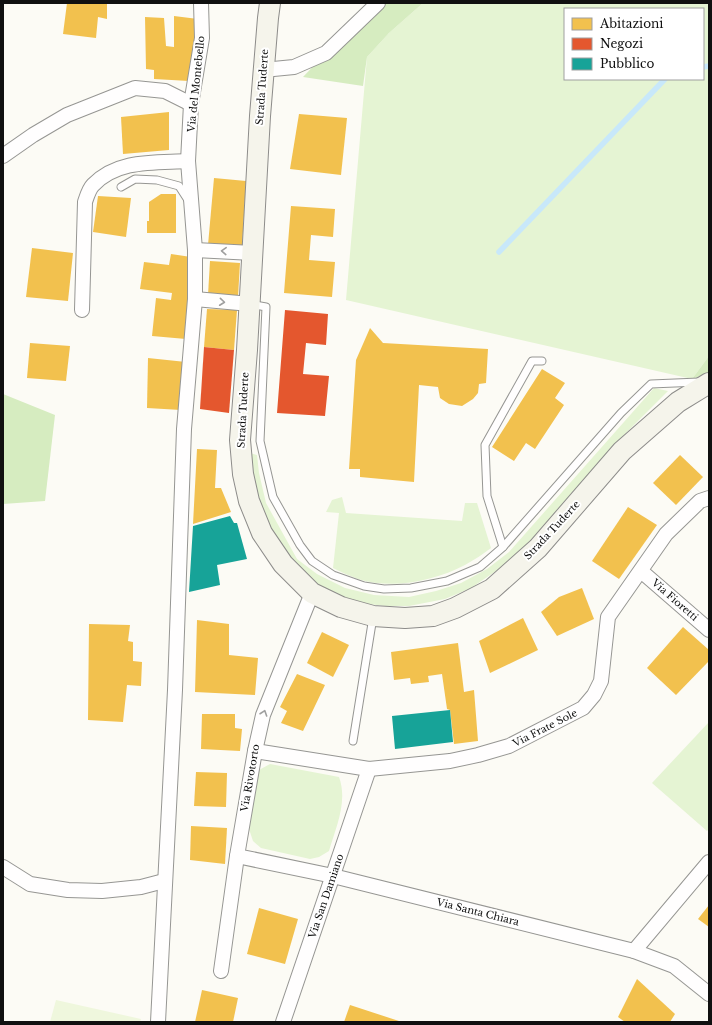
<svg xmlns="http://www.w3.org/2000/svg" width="712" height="1025" font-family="'Libre Baskerville',serif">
	<rect width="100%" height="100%" fill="#fcfbf5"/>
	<g fill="#e5f4d3" fill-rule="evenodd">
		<path d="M423,3H709V356L692,379L346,300L367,57L389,33ZM565,9H703V79H565Z"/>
		<path d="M654,388L668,391L626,433L515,558L471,588L445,599L409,606H386L358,603L325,590L299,572L273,535L256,497L250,453L257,455L259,473L266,503L297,559L317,574L345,588L374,595L409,597L436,591L461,583L487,569L509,552Z"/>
		<path d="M342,497L346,513L462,521L465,503H477L491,548C483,554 474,560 465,565C434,581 393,590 358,579C350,576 341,572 333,568L339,513L326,512L332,500Z"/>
		<path d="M709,722V829L707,831L652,783Z"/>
		<path d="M270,764L339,777C348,801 336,827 329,851L319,857L310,859L261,848L253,841L249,829L259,770Z"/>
	</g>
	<g fill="#d6ecc0">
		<path d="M374,3H423L389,33L367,57L363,86L303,77Z"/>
		<path d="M709,356V373L692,379Z"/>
		<path d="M3,394L55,415L45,501L3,504Z"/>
	</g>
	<path fill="#eff7dd" d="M56,1000L141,1019L140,1022H50Z"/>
	<g fill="#f2c14e">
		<path d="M67,3H107V19L98,17L96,38L63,34Z"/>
		<path d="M174,16L198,19L189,81L154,79V70L146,69L145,17L164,18L166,46L174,47Z"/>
		<path d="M169,112V150L123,154L121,117Z"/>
		<path d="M299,114L347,118L341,175L290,169Z"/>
		<path d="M214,178L246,181L242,248L208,245Z"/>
		<path d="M161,194H176V233H147V221H149V202Z"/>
		<path d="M98,196L131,198L126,237L93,232Z"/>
		<path d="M291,206L335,209L333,237L311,235L309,260L335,262L332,297L284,293Z"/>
		<path d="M32,248L73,253L68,301L26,297Z"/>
		<path d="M171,254L191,257L186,339L152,336L156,298L171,300L172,293L140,289L144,262L169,265Z"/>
		<path d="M210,261L240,263L238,297L208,295Z"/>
		<path d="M207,309L237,310L234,350L204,347Z"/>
		<path d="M370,328L383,343L488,349L486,383L479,384L478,393L473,399L462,406L449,404L440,398L438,387L419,385L414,482L360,477V469H349L356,360Z"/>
		<path d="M30,343L70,346L66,381L27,378Z"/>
		<path d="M148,358L186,362L181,410L147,408Z"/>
		<path d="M542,369L565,383L555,398L564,405L535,449L526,443L514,461L492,447Z"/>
		<path d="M197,449L217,450L215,488H221L231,512L193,524Z"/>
		<path d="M680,455L703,477L676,505L653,483Z"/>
		<path d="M628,507L657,525L619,579L592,561Z"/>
		<path d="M582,588L594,619L557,636L541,612L559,597Z"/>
		<path d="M523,618L538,650L490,673L479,641Z"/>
		<path d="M197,620L229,624V655L258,658L255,695L195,692Z"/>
		<path d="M89,624L130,625L128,641L133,642V661L142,662L141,686L127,685L123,722L88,720Z"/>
		<path d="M683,627L709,650V661L676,695L647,668Z"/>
		<path d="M322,632L349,645L333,677L307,663Z"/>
		<path d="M458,643L464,692L474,690L478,741L454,744L450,710L447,709L442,674L428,676L429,682L411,684L410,678L394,680L391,652Z"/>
		<path d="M297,674L325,685L303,731L281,723L287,711L280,707Z"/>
		<path d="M202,714H235V728L242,729L240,751L201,749Z"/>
		<path d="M196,772L227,773L226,807L194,806Z"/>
		<path d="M191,826L227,828L225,864L190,860Z"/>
		<path d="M709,905V927L698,919Z"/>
		<path d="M259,908L298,919L285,964L247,954Z"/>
		<path d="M637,979L675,1014L670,1022H625L618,1017Z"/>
		<path d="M202,990L238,998L233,1022H195Z"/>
		<path d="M350,1005L402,1022H344Z"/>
	</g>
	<g fill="#e4572e">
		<path d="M285,310L328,314L326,345L306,343L303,374L329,376L325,416L277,413Z"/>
		<path d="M204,347L234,350L229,413L200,409Z"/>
	</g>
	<g fill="#17a398">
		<path d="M230,516L234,523H237L247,559L217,565L220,585L189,592L193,526Z"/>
		<path d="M450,710L453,742L395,749L392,716Z"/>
	</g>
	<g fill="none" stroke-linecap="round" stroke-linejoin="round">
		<g stroke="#c8e8fa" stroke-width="5.5">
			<path d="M703,67L709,66"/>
			<path d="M499,252L665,79"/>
		</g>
		<g stroke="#969693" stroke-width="9">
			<g id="lane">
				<path d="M121,187L135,179L157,180L179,186L188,200"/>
				<path d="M250,304L266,307L260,441L273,497L300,545L312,561L333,575L364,586L384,589L411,588L447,581L480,567L503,547L621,413L651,384L699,382"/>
				<path d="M503,547L487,496L485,445L532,361H542"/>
				<path d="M353,741L373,617"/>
			</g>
		</g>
		<g stroke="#969693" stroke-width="16">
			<g id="street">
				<path d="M263,70L294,67L326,53L378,3"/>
				<path d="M3,156L33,135L67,115L135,88L165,91L191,104"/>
				<path d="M195,250L253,253"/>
				<path d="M195,299L250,304"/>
				<path d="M82,310L85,202C87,196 89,189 93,185C118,159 155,163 188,161"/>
				<path d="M641,571L709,630"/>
				<path d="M255,751L369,769L450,761L478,755L509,746L583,708L594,695L601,681L608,617L666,534L700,501L709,498"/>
				<path d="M237,856L333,876L634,951L674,966L709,994"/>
				<path d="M3,867L30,884L68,890L102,891L141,887L164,881"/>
				<path d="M634,951L709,862"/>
				<path d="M221,971L237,856L255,751L263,715L312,593"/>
				<path d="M158,1022L175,690L184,429L195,299V250L188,161L191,104L202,38L201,3"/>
				<path d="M283,1022L369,769"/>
			</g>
		</g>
		<g stroke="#8d8c8a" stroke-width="22">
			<path id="secondary" d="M270,3L268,18L260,116L247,350L240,440L243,474L249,501L262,533L283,564L312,593L341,607L373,616L405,618L433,616L455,608L492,589L538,548L622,451L678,402L709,383"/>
		</g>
		<use href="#lane" stroke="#fffefe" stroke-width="7"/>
		<use href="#street" stroke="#fffefe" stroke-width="14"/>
		<use href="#secondary" stroke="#f5f4eb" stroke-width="20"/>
	</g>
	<defs><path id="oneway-chevron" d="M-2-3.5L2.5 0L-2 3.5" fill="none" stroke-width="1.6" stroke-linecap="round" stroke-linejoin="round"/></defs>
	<g stroke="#9f9f9f">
		<use href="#oneway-chevron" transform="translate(224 251) rotate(-177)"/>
		<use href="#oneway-chevron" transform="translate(222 302) rotate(6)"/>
		<use href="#oneway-chevron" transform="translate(264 713) rotate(-71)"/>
	</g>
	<g text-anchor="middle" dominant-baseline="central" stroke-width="4" stroke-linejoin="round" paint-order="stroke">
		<g font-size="10" fill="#101010" stroke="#fff">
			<text transform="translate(196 84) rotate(-84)">Via del Montebello</text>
			<text transform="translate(262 87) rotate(-86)">Strada Tuderte</text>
			<text transform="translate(243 410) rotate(-87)">Strada Tuderte</text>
			<text transform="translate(552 530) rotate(-47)">Strada Tuderte</text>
			<text transform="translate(675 600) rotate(41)">Via Fioretti</text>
			<text transform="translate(545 728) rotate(-27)">Via Frate Sole</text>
			<text transform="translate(250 778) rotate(-80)">Via Rivotorto</text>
			<text transform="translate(326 896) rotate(-71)">Via San Damiano</text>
			<text transform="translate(478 912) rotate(14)">Via Santa Chiara</text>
		</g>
	</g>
	<rect width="712" height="1025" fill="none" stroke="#101010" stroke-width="8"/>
	<rect x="564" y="8" width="140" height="72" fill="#ffffff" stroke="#9f9f9f"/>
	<rect x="572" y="18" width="20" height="12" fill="#f2c14e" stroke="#9f9f9f"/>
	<text x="600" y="28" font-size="12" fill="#101010">Abitazioni</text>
	<rect x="572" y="38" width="20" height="12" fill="#e4572e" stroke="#9f9f9f"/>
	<text x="600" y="48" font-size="12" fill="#101010">Negozi</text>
	<rect x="572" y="58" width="20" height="12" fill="#17a398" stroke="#9f9f9f"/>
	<text x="600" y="68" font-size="12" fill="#101010">Pubblico</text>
</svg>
